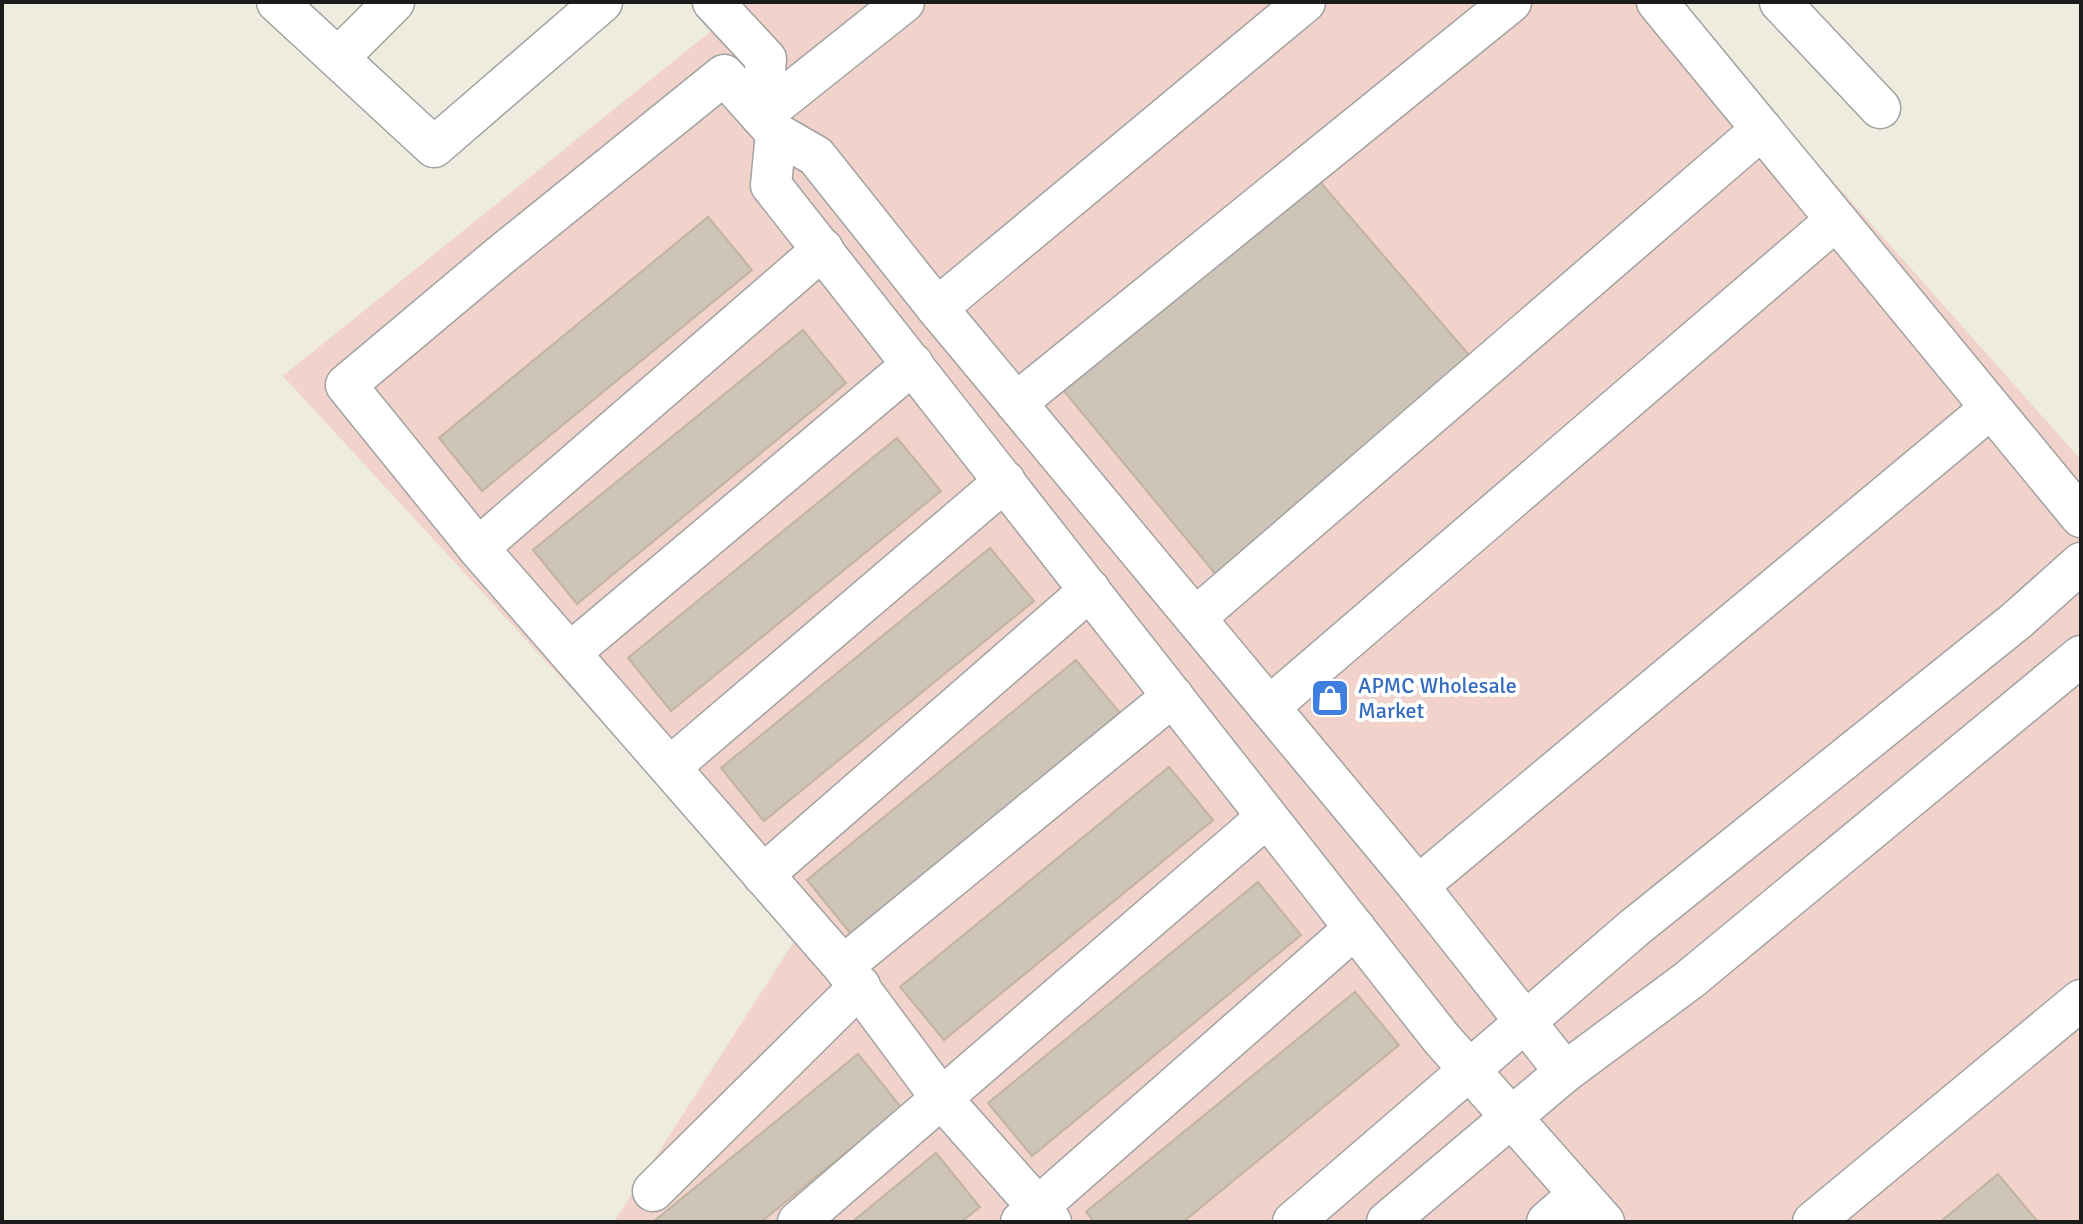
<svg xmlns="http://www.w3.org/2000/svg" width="2083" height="1224" font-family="Signika,sans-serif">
	<rect width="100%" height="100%" fill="#eeebdf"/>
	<path fill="#f1d3cb" d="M747,2H1674L2081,460V1222H614L798,935L283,376Z"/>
	<g fill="#cec5b8" stroke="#c1b3a0" stroke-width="2">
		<path d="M1315,176L1475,362L1218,577L1064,391Z"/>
		<path d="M708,217L752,270L482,491L439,438Z"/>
		<path d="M803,330L846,383L577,604L533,550Z"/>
		<path d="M897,438L941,491L671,711L628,658Z"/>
		<path d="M990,548L1034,601L764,821L721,768Z"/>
		<path d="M1076,660L1120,713L851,934L807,880Z"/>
		<path d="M1169,767L1213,820L944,1040L900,987Z"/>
		<path d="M1258,882L1301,935L1032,1156L988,1103Z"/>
		<path d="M1355,992L1399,1045L1183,1222H1094L1086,1212Z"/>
		<path d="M858,1054L901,1107L761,1222H653Z"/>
		<path d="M936,1153L980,1207L961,1222H852Z"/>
		<path d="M1998,1174L2038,1222H1940Z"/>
	</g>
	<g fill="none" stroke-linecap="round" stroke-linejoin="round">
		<g stroke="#a2a2a2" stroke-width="43">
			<g id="minor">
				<path d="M277,2L434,147L602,2"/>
				<path d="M713,2L766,59L761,116"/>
				<path d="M1657,2L2081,517"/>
				<path d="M1780,2L1880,108"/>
				<path d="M338,58L394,2"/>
				<path d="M761,116L904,2"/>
				<path d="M776,133L771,185L1441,1038L1604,1222"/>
				<path d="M937,308L1305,2"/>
				<path d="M1016,403L1511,2"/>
				<path d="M478,548L823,249"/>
				<path d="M1195,618L1762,129"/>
				<path d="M570,653L913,364"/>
				<path d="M1269,707L1836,220"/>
				<path d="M670,767L1005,481"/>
				<path d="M763,875L1090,590"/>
				<path d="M1418,886L1991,408"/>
				<path d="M843,966L478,548L346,385L501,255L724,75L776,133L816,156L937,308L1418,886L1565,1072"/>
				<path d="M653,1191L860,986"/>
				<path d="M798,1222L1267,817"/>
				<path d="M1021,1222L1355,928"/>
				<path d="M1051,1222L942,1099L843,966L1173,696"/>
				<path d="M1293,1222L1634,928L2016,621L2081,563"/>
				<path d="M1387,1222L1565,1072L1689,980L2081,656"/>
				<path d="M1547,1222L1579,1194"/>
				<path d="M1813,1222L2081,1000"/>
			</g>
		</g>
		<use href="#minor" stroke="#fff" stroke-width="40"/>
	</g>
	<defs>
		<g id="shop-square" transform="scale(2)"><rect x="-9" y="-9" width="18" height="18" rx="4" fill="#3f7fe0" stroke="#fff"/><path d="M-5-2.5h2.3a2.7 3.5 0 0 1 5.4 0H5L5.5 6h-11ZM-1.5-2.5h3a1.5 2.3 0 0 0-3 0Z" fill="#fff"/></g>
	</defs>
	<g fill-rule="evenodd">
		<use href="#shop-square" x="1330" y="698"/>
	</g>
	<g text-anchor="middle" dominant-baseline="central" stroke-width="8" stroke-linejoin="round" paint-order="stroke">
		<g font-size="22" fill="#366cbe" stroke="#fff" text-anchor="start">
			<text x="1358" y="685">APMC Wholesale<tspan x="1358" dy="25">Market</tspan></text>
		</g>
	</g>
	<rect width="2083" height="1224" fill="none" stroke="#1b1b1b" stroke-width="8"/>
</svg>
